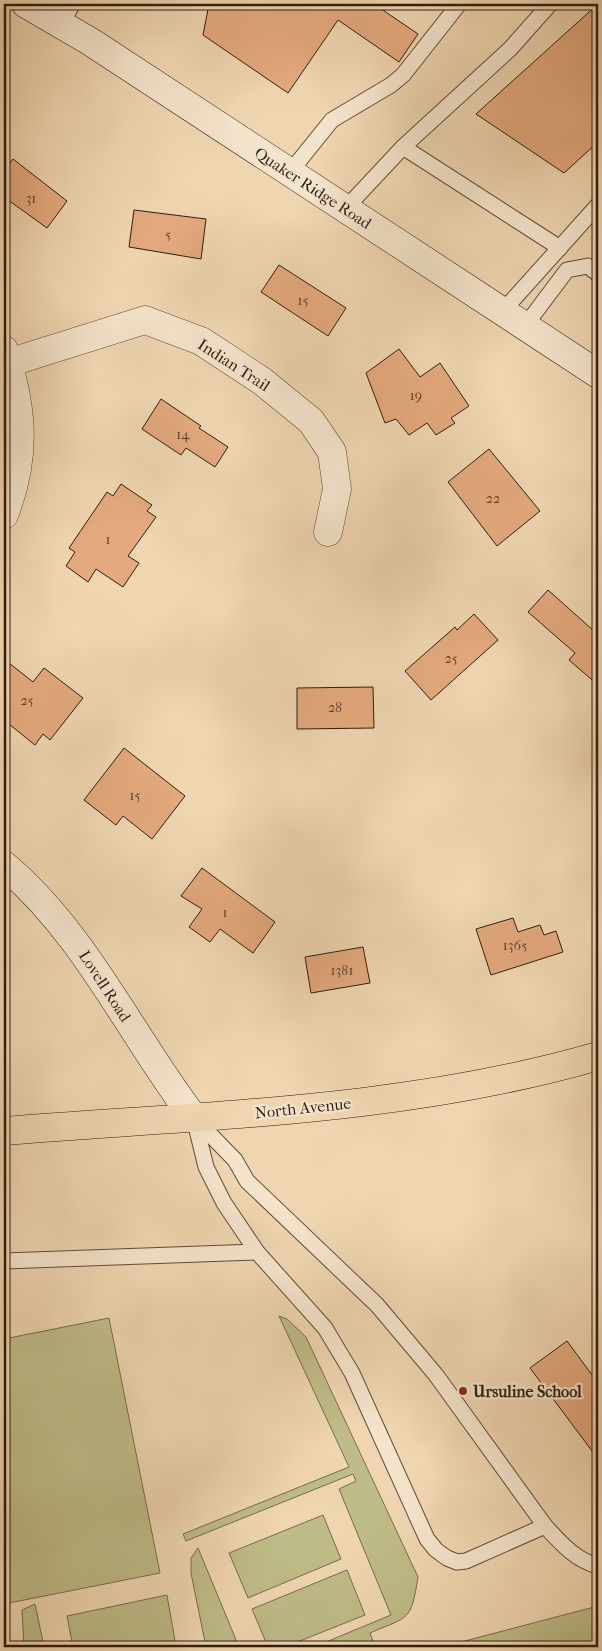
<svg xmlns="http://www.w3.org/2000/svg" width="602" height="1651" font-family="'IM FELL French Canon',serif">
	<rect width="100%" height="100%" fill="#efd6b1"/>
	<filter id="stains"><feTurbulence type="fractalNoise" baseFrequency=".004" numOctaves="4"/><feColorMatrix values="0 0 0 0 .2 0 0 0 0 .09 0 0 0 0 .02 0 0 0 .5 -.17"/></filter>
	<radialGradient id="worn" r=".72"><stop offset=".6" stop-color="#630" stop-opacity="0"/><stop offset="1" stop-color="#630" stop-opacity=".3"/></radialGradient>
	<g fill="#bebc88" stroke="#786c4c">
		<path d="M279,1316L287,1319L306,1337L418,1577C411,1622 409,1616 370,1633L375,1647H314L391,1615L339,1489L356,1481L353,1474L186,1541L183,1534L349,1467Z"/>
		<path d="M109,1318L160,1573L4,1604V1339Z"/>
		<path d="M323,1515L341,1559L248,1598L229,1553Z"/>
		<path d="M198,1548L239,1647H206L191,1573V1558Z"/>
		<path d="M347,1570L365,1615L285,1647H268L252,1609Z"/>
		<path d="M167,1595L175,1641L144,1647H73L67,1616Z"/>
		<path d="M35,1604L44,1647H24L22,1610Z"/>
		<path d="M598,1606V1647H442Z"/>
	</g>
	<g fill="#e4a97e" stroke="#321c10">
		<path d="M209,4H374L418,34L399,62L338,20L288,93L203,35Z"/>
		<path d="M598,4V142L564,173L476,114Z"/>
		<path d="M13,159L67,201L47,228L4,197V171Z"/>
		<path d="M134,210L206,219L201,259L129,247Z"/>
		<path d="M279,265L346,308L328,336L261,292Z"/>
		<path d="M399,349L420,377L440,363L469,406L451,418L455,423L436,435L427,423L409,435L396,419L385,423L366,373Z"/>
		<path d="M161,399L201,426L199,428L228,447L215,467L186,448L181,455L142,429Z"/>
		<path d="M489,449L540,511L497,546L448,482Z"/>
		<path d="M121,484L152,505L147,511L156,517L128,556L139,563L123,587L96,569L88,582L66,566L75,552L69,548L107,492L113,496Z"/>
		<path d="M548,590L594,631L598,626V685L569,660L575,653L528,612Z"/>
		<path d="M474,614L498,640L431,700L405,671L455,627L457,630Z"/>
		<path d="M4,659L33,682L44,668L83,698L50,740L43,734L35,745L4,720Z"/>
		<path d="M373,687L374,728L297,729V688Z"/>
		<path d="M124,748L185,796L152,839L123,816L116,825L84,800Z"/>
		<path d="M202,868L275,922L253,953L220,929L210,942L189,927L202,909L181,896Z"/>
		<path d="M513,918L518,932L540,925L544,935L556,931L563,952L491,975L476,929Z"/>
		<path d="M363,947L370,983L311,993L305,957Z"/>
		<path d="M567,1341L598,1383V1459L530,1368Z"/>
	</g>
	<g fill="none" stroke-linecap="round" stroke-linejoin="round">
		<g stroke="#614a38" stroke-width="17">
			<g id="lane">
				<path d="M62,25L72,4"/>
				<path d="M403,147L560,248"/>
				<path d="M290,172L332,120L391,85L403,75L459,4"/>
				<path d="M345,209L403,147L510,49L550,4"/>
				<path d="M502,312L598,205"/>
				<path d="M525,326L567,270L588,266L598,274"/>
				<path d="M194,1118L235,1160L247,1181L377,1305L436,1375L545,1526L466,1561L457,1562L447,1558L436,1550L427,1539L352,1373L325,1328L257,1252L224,1203L206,1167Z"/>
				<path d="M4,1261L257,1252"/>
				<path d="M545,1526C561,1543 575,1560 598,1566"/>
			</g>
		</g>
		<g stroke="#614a38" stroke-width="29">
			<g id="street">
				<path d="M4,350C23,408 27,457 4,515"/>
				<path d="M8,363L145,320L201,341L262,381L311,421L332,452L337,489L328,532"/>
			</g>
		</g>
		<g stroke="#321c10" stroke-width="29">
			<g id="secondary">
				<path d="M26,4L91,42L598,374"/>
				<path d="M4,865C85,933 130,1034 194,1118"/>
			</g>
		</g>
		<g stroke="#321c10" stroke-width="29">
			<path id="primary" d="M4,1131C203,1115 405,1112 598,1056"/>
		</g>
		<use href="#lane" stroke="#f5e4cc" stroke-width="15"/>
		<use href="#street" stroke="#f5e4cc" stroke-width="28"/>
		<use href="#secondary" stroke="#f5e4cc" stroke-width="28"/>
		<use href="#primary" stroke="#efd6b1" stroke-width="28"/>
	</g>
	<circle fill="#8f2418" stroke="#f5e4cc" stroke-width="2" cx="463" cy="1391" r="5"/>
	<g text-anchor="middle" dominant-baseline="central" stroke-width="4.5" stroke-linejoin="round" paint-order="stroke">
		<g font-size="14" fill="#5e3f2c">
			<text x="31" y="198">31</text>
			<text x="168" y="234">5</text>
			<text x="303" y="300">15</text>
			<text x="416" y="395">19</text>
			<text x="183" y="434">14</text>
			<text x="493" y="498">22</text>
			<text x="108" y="539">1</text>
			<text x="451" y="658">25</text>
			<text x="27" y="700">25</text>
			<text x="335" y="707">28</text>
			<text x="135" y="795">15</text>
			<text x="225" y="912">1</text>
			<text x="515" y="945">1365</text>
			<text x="342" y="970">1381</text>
		</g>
		<g font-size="16" fill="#321c10" stroke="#f5e4cc">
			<text transform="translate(313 188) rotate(33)">Quaker Ridge Road</text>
			<text transform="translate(234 365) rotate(33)">Indian Trail</text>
			<text transform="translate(105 986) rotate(57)">Lovell Road</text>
			<text transform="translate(303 1108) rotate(-6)">North Avenue</text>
		</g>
		<g font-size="16" font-weight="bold" fill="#321c10" stroke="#f5e4cc" text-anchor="start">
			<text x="473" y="1391">Ursuline School</text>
		</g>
	</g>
	<rect width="602" height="1651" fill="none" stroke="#efd6b1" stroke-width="20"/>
	<rect x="5" y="5" width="592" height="1641" fill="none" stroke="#321c10" stroke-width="2.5"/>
	<rect x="10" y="10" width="582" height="1631" fill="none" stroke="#321c10"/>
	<rect width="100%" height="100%" filter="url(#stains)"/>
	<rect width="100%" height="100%" fill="url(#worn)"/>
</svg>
